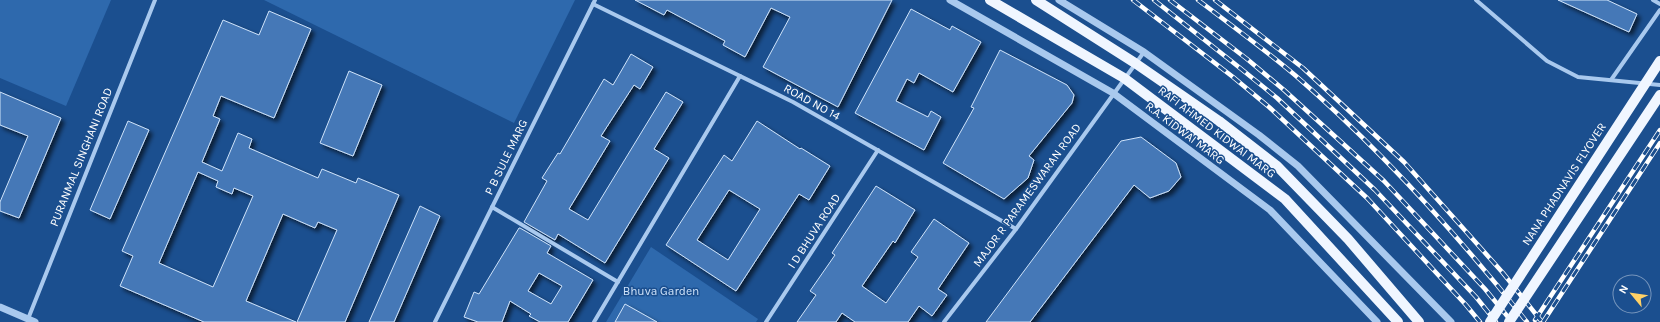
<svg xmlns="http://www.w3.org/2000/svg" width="1660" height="322" font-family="Karla,sans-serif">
	<defs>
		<filter id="shadow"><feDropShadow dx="3.5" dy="3.5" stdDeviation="2" flood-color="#0009"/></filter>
	</defs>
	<rect width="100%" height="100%" fill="#1b4f8f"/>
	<g fill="#2e69ad">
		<path d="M0,0H111L66,106L0,78Z"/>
		<path d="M264,0H575L514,123Z"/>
		<path d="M651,247L758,319L756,322H606Z"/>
	</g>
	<g fill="#4478b7" stroke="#cfe3fa" fill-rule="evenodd" filter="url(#shadow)">
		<path d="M635,0H892L838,107L763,67L790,17L771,8L745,57L723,45L725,41L667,10L664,15Z"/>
		<path d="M1558,0H1607L1637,14L1629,32Z"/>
		<path d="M911,9L950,30L952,26L981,42L953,92L919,73L914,83L907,79L896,101L928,117L931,111L941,117L924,150L855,113Z"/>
		<path d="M269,11L311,29L274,118L221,96L213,116L220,119L202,162L222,171L238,133L252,139L249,148L318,178L322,169L356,183L358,178L399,195L345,322H297L337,230L318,222L315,228L283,214L246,301L296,322H204L120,286L133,256L122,251L223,20L259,35ZM198,172L218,181L216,187L232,194L234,188L253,196L213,287L159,263Z"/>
		<path d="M1000,50L1067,85L1074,95L1072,103L1029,156L1034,160L1028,178L1004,199L943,163L974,108L971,107Z"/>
		<path d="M631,54L653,67L640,89L634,85L601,136L610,141L569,209L588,220L666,92L683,102L654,149L669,158L605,263L558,234L555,240L524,222L547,181L542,178L558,153L560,154L604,79L613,85Z"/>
		<path d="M349,71L382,85L353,156L320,143Z"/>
		<path d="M0,92L61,118L19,218L0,211V202L28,136L0,125Z"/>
		<path d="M128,121L149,130L110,219L90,210Z"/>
		<path d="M757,121L800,149L801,148L830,166L809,200L799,194L736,291L666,245L724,155L732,161ZM729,190L760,209L728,260L697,240Z"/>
		<path d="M1141,137L1176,163L1181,177L1169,191L1150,198L1134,185L1030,322H986L1121,141Z"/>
		<path d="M876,186L915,210L895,243L893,241L862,286L886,303L918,257L911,252L934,219L969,243L938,289L947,295L932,316L919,306L908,322H855L842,313L836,322H797L816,295L810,291L835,255L832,253Z"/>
		<path d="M420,206L440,216L394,322H369Z"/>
		<path d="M519,228H520L551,246L547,253L593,280L568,322H540L529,316L531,314L510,301L502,322H478L464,317L474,292L479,294ZM539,273L562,286L551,304L528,291Z"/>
		<path d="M625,304L657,322H615Z"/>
	</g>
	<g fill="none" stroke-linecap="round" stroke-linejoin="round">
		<g stroke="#a9c9ee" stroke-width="4">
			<path d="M1476,0L1547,61L1578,77L1660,85"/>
			<path d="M1653,0L1660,4"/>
			<path d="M593,4L793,102L1016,229"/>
			<path d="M1611,80L1660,10"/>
			<path d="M492,207L618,282"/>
			<path d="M28,319L155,0"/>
			<path d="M435,322L595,0"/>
			<path d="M594,322L740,76"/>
			<path d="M766,322L878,150"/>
			<path d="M944,322L1016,229L1144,52"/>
		</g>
		<g stroke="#a9c9ee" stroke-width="7">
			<path d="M950,0L1113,93L1270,210L1377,322"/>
			<path d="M1059,0L1144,52L1259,135L1298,166L1451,322"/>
			<path d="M0,307L35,322"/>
		</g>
		<g stroke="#f0f6ff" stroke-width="10">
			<path d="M990,0L1124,78L1285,199L1398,322"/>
			<path d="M1036,0L1135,63L1219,121L1277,166L1348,239L1419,322"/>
		</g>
		<g stroke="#fff" stroke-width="4.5">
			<g id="rail">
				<path d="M1133,0L1233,77L1269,107L1367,198L1466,305L1480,322"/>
				<path d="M1154,0L1240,68L1277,98L1375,190L1476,297L1496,322"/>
				<path d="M1170,0L1247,59L1284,90L1384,181L1485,289L1512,322"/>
				<path d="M1198,0C1231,25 1264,49 1296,76C1381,150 1457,234 1527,322"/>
				<path d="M1215,0L1303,68L1404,162L1503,273L1542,322"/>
				<path d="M1535,320L1660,130"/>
				<path d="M1543,322L1660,143"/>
			</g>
		</g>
		<use href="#rail" stroke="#1b4f8f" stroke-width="3" stroke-dasharray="9" stroke-linecap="butt"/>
		<g stroke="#f0f6ff" stroke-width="10">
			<path d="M1490,322L1660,61"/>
			<path d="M1509,322L1660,95"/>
		</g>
	</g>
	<g text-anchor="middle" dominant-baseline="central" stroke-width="3" stroke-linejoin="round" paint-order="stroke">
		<g font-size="12" fill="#fff" stroke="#1b4f8f">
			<text transform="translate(812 102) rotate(29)">ROAD NO 14</text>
			<text transform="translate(1217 132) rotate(37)">RAFI AHMED KIDWAI MARG</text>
			<text transform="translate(1185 133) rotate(37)">R.A. KIDWAI MARG</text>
			<text transform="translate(81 157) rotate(-68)">PURANMAL SINGHANI ROAD</text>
			<text transform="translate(506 157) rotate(-64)">P B SULE MARG</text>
			<text transform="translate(1564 184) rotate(-57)">NANA PHADNAVIS FLYOVER</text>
			<text transform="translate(1027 195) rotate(-54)">MAJOR R PARAMESWARAN ROAD</text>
			<text transform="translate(814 231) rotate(-57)">I D BHUVA ROAD</text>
		</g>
		<g font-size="12" fill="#cfe3fa" stroke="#1b4f8f">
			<text x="661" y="291">Bhuva Garden</text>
		</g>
	</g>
	<g transform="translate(1632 294) rotate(299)"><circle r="19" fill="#1b4f8f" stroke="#7695bc"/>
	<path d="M0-3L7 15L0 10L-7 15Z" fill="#ffd166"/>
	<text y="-6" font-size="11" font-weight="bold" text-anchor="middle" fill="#ffffff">N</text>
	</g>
</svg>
